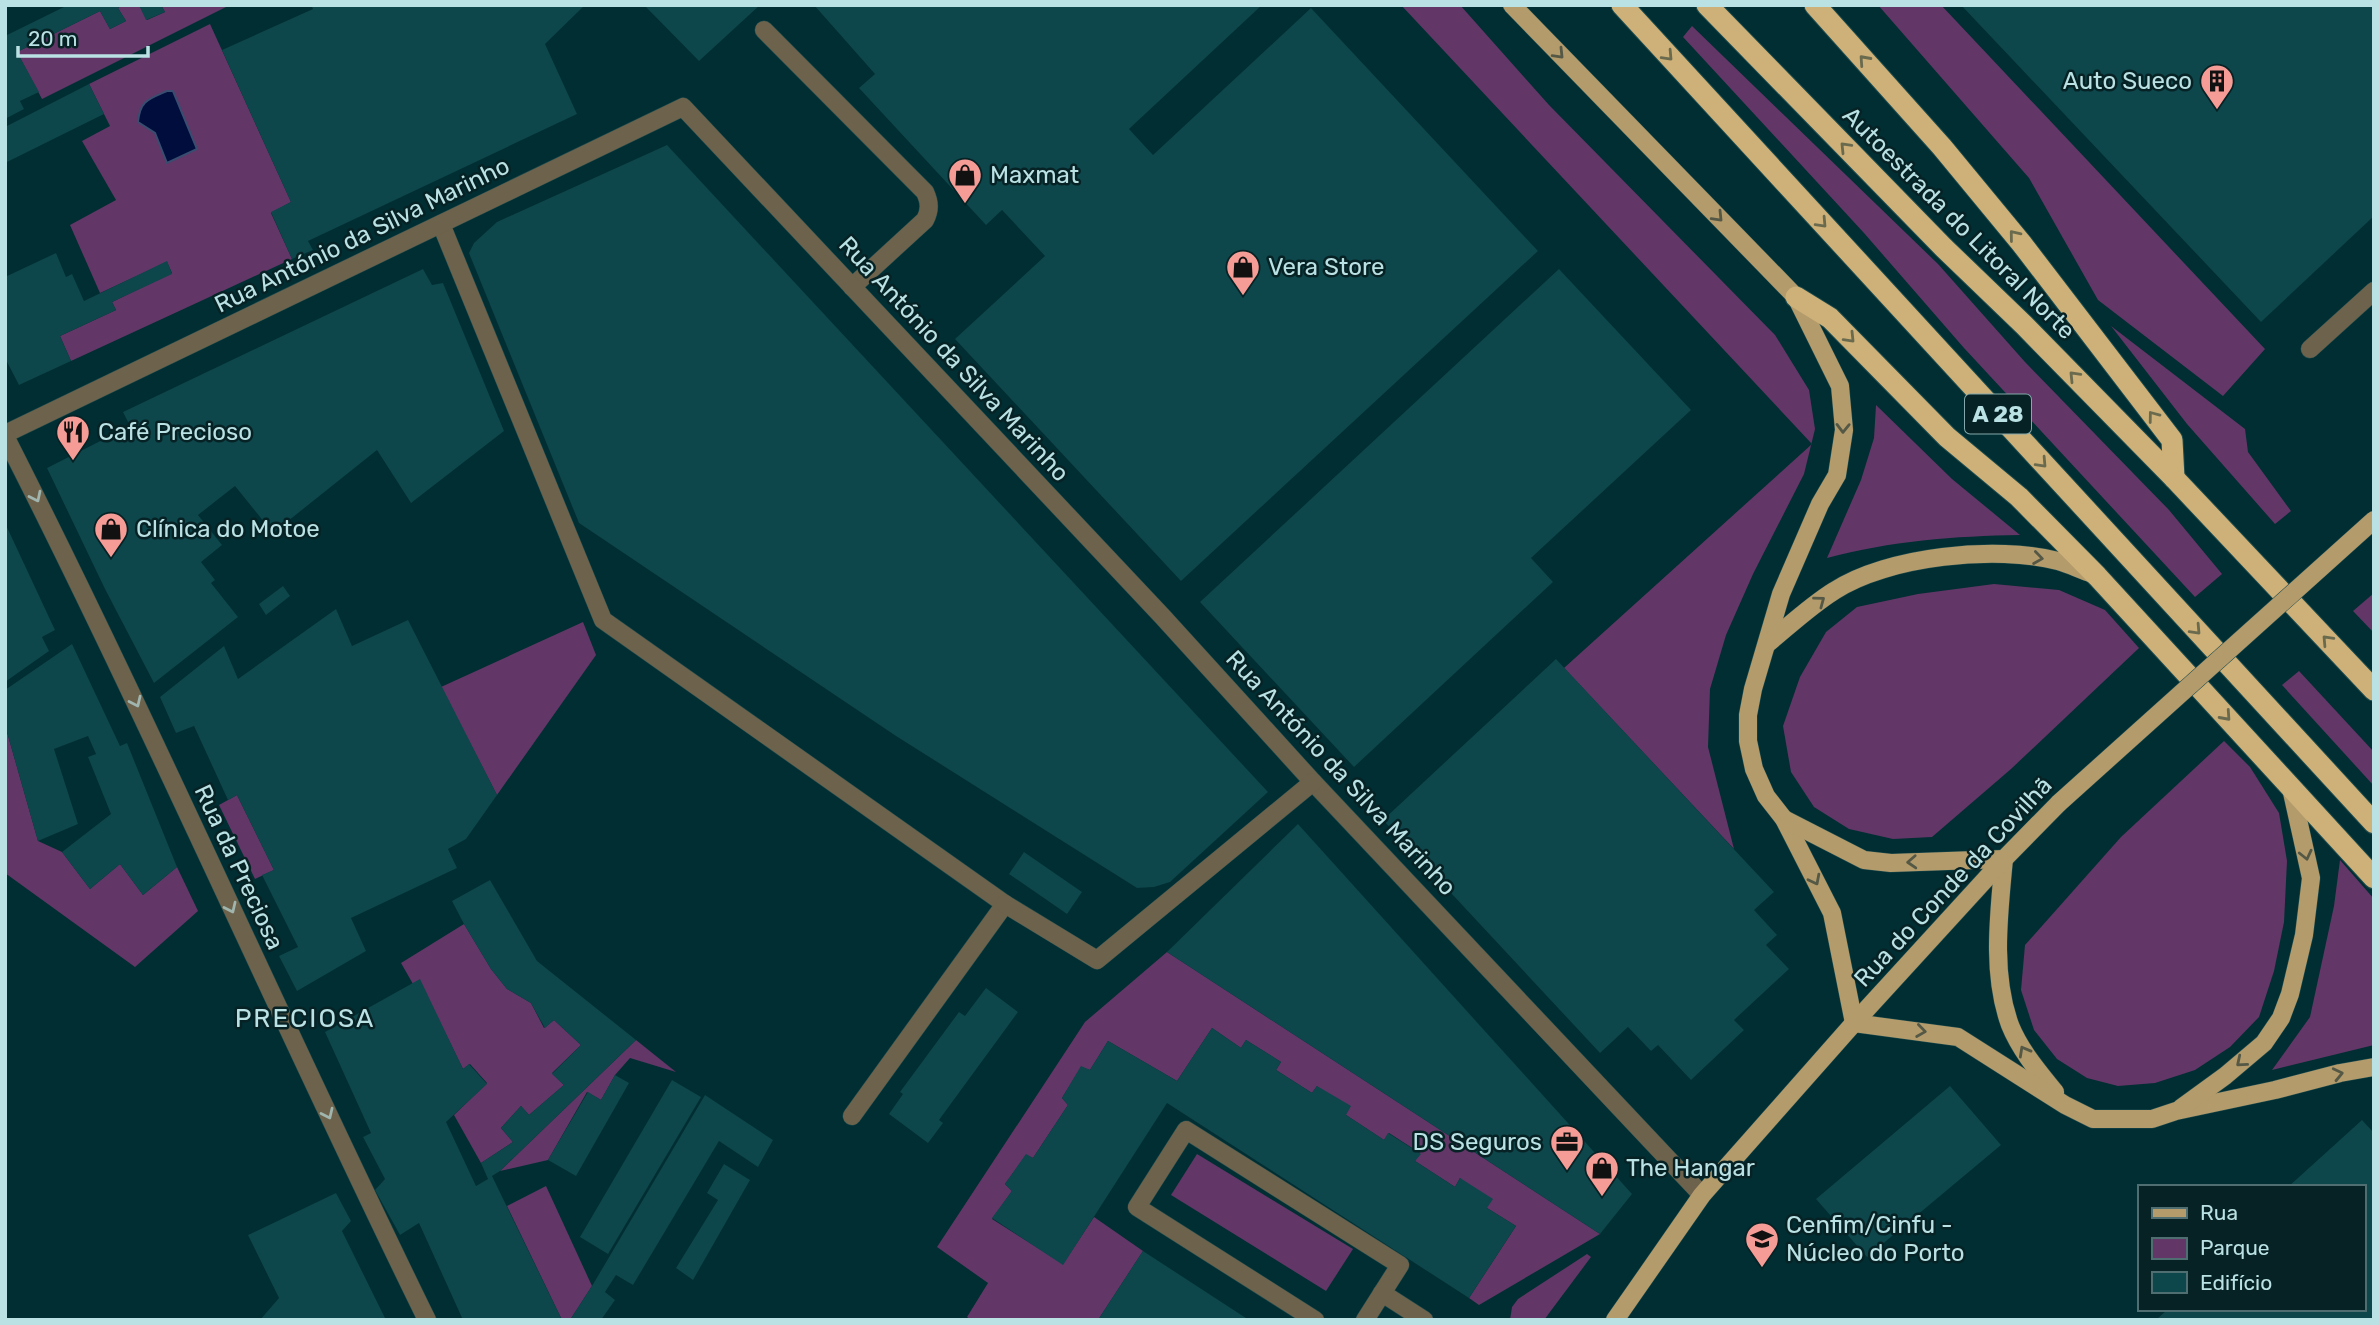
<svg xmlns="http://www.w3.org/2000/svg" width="2379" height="1325" font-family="Rubik,sans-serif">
	<rect width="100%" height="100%" fill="#002e32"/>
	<g fill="#623666">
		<path d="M122,5H139L147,20L165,12L161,5H230L42,99L17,52L100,11L110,29L126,21L118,8Z"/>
		<path d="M1401,5H1460L1549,105L1775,335L1809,390L1815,429L1804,474L1753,574L1726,635L1710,689L1708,747L1734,849L1564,668L1812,444Z"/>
		<path d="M1878,5H1941L2265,349L2223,396L2098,300L2029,178Z"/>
		<path d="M210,24L291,202L271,213L292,259L71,361L60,336L116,310L112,302L172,273L167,262L100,293L70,225L116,200L82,141L110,126L89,84Z"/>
		<path d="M1692,26L1938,264L2025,362L2169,510L2222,574L2195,597L1964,348L1864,233L1683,37Z"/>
		<path d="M2111,326L2245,429L2248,452L2291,511L2275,524L2187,424Z"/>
		<path d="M1876,405L1952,479L2020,535C1955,536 1890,541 1827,558L1861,480L1874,438Z"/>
		<path d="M1994,584L2059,590L2105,610L2139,648L2011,769L1932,837L1893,839L1849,829L1814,807L1791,772L1783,726L1800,677L1826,632L1857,607L1918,594Z"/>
		<path d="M2374,593V633L2353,611Z"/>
		<path d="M583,622L596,655L497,795L441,687Z"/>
		<path d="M2299,671L2374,752V786L2282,685Z"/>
		<path d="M5,725L38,841L62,852L90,889L120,864L143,895L177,867L198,911L135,967L5,873Z"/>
		<path d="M2224,741L2250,767L2279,813L2287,861L2284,922L2274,971L2259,1017L2230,1047L2195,1070L2155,1083L2118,1086L2087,1078L2057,1059L2034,1030L2021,990L2025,945L2121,837Z"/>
		<path d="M237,795L274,870L255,879L219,805Z"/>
		<path d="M2340,860L2374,899V1045L2272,1070L2310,1017L2334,906Z"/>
		<path d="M464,924L491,969L507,989L531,1003L544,1028L554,1020L581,1045L552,1073L564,1085L529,1115L521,1106L501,1128L513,1142L481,1163L454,1115L487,1083L470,1064L463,1069L436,1014L413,984L401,963Z"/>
		<path d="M1167,952L1600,1234L1479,1305L1469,1298L1516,1226L1487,1208L1460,1178L1455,1187L1415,1161L1420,1153L1389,1133L1384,1140L1346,1115L1317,1086L1312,1093L1276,1070L1281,1062L1246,1040L1241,1048L1212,1028L1177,1081L1108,1041L1090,1070L1081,1067L1062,1098L1068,1105L1033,1158L1026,1155L1005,1184L1012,1191L992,1219L1063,1264L1094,1217L1143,1251L1098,1320H971L967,1317L988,1283L937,1247L1085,1022Z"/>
		<path d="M636,1040L676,1072L630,1058L615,1075L601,1100L587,1092L548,1160L500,1171Z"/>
		<path d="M1197,1154L1353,1249L1326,1291L1171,1195Z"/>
		<path d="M546,1186L592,1286L570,1320H562L507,1206Z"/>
		<path d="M1587,1254L1591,1257L1544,1320H1510L1512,1307L1518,1299Z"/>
	</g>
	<path fill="#010d3d" stroke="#384d6f" stroke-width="2" d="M167,91H173L197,149L167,163L155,133L138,122C140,100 149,99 167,91Z"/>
	<g fill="#0d464b">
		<path d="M68,5H122L118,8L126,21L110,29L100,11L17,52L39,92L20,101L24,109L5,119V36Z"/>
		<path d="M139,5H161L165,12L146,20Z"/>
		<path d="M311,5H585L545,44L577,114L308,241L313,250L292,259L271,212L291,202L222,50L313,9Z"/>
		<path d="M644,5H760L699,61Z"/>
		<path d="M814,5H1262L1129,129L1153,155L1311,8L1538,251L1181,581L955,339L1045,256L1002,210L986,225L859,88L875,74Z"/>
		<path d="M1961,5H2374V216L2261,322Z"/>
		<path d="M89,84L104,114L5,163V127Z"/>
		<path d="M667,145L1268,792L1170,882L1154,887L1137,888L896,736L579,523L469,253L474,243L497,222Z"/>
		<path d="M56,253L66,277L72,274L84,301L167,261L172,274L112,302L116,310L60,336L71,361L19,385L5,358V277Z"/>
		<path d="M423,269L432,285L443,283L504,431L411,503L377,450L273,533L235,486L198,515L222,545L201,562L215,580L211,583L238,617L154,683L105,589L47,468L130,426L123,412Z"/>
		<path d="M1559,269L1691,410L1531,558L1553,582L1354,767L1200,602Z"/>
		<path d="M5,523L55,630L42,637L49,651L5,682Z"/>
		<path d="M283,586L290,596L266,615L259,604Z"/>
		<path d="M336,609L352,646L408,620L497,795L466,839L448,849L457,868L351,918L366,951L297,991L279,956L298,947L262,875L274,870L237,795L228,800L194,726L176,733L160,697L224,646L238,679Z"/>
		<path d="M72,644L120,746L127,743L177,867L143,895L120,864L90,889L62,852L111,814L88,757L96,754L88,736L54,749L78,824L38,841L5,725V690Z"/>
		<path d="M1556,659L1774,892L1754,910L1777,935L1766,945L1789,969L1734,1020L1744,1030L1691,1080L1658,1045L1651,1051L1628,1027L1600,1053L1383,820Z"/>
		<path d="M1298,824L1632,1194L1600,1234L1167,952Z"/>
		<path d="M1024,852L1082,892L1067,914L1009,874Z"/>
		<path d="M490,880L537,961L636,1040L500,1171L492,1176L562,1320H463L419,1223L400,1235L375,1190L385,1179L363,1137L371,1133L325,1032L420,979L463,1069L469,1064L487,1084L446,1122L476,1186L488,1179L481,1163L513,1142L501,1128L521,1106L529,1115L564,1085L552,1074L581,1045L554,1020L545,1028L531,1003L507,989L491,969L464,924L452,901Z"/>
		<path d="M986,988L1018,1012L939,1120L943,1123L928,1143L889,1114L903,1094L900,1092L959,1012L965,1016Z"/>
		<path d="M1212,1028L1241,1048L1246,1040L1281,1062L1276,1070L1312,1093L1317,1086L1351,1106L1346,1115L1384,1140L1388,1133L1421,1154L1415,1161L1455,1187L1460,1178L1493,1199L1487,1208L1516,1226L1469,1298L1167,1103L1063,1265L992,1218L1012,1191L1005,1184L1026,1154L1033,1158L1068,1105L1062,1098L1081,1066L1090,1070L1108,1041L1177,1081Z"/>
		<path d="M615,1075L629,1083L576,1176L548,1160L588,1092L601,1100Z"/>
		<path d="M672,1080L701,1097L608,1254L580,1237Z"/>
		<path d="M1950,1086L2001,1145L1867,1257L1816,1199Z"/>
		<path d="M705,1095L773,1140L758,1167L719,1141L633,1285L616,1275L605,1292L615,1300L601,1320H570L592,1286Z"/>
		<path d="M2362,1120L2374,1133V1320H2156L2168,1309H2363V1187H2288Z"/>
		<path d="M724,1164L750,1180L693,1280L676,1268L718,1200L707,1193Z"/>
		<path d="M336,1193L351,1221L342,1231L386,1320H260L279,1298L248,1235Z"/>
		<path d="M1143,1251L1249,1320H1098Z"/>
	</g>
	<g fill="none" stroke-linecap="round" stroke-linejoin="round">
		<g stroke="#1e4b4e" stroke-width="19">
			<g id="minor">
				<path d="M764,30L925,192C930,203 930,210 925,220L852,287"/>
				<path d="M441,224L603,620L1005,904L852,1116"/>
				<path d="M2310,349L2374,291"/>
				<path d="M5,434L683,107L1162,616L1313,782L1702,1195"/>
				<path d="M5,436C153,727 283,1027 427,1320"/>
				<path d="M1005,904L1097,960L1313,782"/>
				<path d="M1382,1293L1424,1320"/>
				<path d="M1315,1320L1137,1207L1186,1130L1400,1265L1365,1320"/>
			</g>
		</g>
		<g stroke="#1e4b4e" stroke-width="19">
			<g id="major">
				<path d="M1512,5L1796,297L1840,386L1844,430L1837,475L1820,504L1781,594L1753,689L1748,715V741L1754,769L1766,796L1784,819L1832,913L1854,1023"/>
				<path d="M1767,644C1789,626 1810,606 1834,591C1887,556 1997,545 2058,561C2069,564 2081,570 2093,574"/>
				<path d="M1784,819L1864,860L1891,863L2004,859"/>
				<path d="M2004,859C1999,913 1991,973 2010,1025C2020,1050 2038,1071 2055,1092"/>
				<path d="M1854,1023L1958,1037L2065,1105L2093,1119H2152L2176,1111L2275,1090L2340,1073L2374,1067"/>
				<path d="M2181,1108L2225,1076L2264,1043L2281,1018L2290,994L2304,935L2311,878L2291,788"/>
				<path d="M1615,1320L1702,1195L1854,1023L2004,859L2059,803"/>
			</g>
		</g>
		<g stroke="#1e4b4e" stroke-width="23">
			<g id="highway">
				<path d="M1622,5L2374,823"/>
				<path d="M1707,5L1944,248L2024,325L2174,478L2374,690"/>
				<path d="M1815,5L1942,147L2022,244L2172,440L2174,478"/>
				<path d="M1796,297L1830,318L1947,437L2019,497L2097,576L2374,878"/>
			</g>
		</g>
		<use href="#minor" stroke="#6d624b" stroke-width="18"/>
		<use href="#major" stroke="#b39b6c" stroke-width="18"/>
		<use href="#highway" stroke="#ceb178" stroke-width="21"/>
		<g stroke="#1e4b4e" stroke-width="19" stroke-linecap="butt">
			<path id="major-bridge" d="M2059,803L2374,520"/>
		</g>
		<use href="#major-bridge" stroke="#b39b6c" stroke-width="18"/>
	</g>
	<defs><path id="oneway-chevron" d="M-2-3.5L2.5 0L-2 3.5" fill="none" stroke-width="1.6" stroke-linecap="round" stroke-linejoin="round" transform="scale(1.75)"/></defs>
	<g stroke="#545845">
		<use href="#oneway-chevron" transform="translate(1559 54) rotate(46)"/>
		<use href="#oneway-chevron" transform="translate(1718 217) rotate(46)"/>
		<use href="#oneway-chevron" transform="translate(1843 428) rotate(91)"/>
		<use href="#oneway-chevron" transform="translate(2038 558) rotate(8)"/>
		<use href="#oneway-chevron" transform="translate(1820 601) rotate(-37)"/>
		<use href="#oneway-chevron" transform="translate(2306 855) rotate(77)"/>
		<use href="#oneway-chevron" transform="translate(1912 862) rotate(177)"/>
		<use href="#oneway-chevron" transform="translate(1815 880) rotate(63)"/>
		<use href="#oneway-chevron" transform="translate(1921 1031) rotate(8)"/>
		<use href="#oneway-chevron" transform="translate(2024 1051) rotate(-119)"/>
		<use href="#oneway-chevron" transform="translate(2241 1062) rotate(140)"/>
		<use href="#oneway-chevron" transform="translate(2338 1074) rotate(-13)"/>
	</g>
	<g stroke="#6a6a4e">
		<use href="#oneway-chevron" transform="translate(1668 56) rotate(47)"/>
		<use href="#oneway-chevron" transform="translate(1864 60) rotate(-132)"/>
		<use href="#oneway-chevron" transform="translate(1845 147) rotate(-134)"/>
		<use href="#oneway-chevron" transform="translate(1822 223) rotate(47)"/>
		<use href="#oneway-chevron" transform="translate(2014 235) rotate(-129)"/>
		<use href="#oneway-chevron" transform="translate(1850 338) rotate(46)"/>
		<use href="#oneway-chevron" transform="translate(2074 376) rotate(-134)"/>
		<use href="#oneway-chevron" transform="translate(2153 416) rotate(-127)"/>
		<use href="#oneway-chevron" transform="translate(2042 463) rotate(47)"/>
		<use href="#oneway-chevron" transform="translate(2196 630) rotate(47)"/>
		<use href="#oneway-chevron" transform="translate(2327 640) rotate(-133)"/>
		<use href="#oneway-chevron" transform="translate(2226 716) rotate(48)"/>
	</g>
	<g stroke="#9fb5ae">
		<use href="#oneway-chevron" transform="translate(36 497) rotate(64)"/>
		<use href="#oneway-chevron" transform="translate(136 702) rotate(65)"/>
		<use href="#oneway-chevron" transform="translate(231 908) rotate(65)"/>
		<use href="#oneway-chevron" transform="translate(328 1114) rotate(65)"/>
	</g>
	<defs>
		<g id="building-pin" transform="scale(1.75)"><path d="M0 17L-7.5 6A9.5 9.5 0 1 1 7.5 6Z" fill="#f59c96" stroke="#072225"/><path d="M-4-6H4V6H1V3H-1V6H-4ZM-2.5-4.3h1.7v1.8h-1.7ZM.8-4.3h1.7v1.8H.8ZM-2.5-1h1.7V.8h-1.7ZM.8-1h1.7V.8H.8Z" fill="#111"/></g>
		<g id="shop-pin" transform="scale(1.75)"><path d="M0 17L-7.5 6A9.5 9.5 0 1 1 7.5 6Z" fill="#f59c96" stroke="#072225"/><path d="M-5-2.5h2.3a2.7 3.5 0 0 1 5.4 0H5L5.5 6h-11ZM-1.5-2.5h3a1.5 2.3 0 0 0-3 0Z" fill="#111"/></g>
		<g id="restaurant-pin" transform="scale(1.75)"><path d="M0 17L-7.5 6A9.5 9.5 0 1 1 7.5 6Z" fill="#f59c96" stroke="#072225"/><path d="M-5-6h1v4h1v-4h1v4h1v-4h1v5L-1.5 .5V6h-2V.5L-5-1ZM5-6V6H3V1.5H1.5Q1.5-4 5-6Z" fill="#111"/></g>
		<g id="office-pin" transform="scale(1.75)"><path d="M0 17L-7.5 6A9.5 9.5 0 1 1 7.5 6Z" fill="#f59c96" stroke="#072225"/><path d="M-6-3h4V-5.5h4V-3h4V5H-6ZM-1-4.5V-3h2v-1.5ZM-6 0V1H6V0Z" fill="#111"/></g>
		<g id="school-pin" transform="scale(1.75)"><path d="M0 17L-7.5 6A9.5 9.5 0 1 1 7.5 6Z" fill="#f59c96" stroke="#072225"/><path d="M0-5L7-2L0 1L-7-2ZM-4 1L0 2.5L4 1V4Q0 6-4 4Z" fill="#111"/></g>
	</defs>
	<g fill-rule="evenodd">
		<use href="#building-pin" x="2217" y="81"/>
		<use href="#shop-pin" x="965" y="175"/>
		<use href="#shop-pin" x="1243" y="267"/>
		<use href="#restaurant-pin" x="73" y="432"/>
		<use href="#shop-pin" x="111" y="529"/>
		<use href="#office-pin" x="1567" y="1142"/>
		<use href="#shop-pin" x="1602" y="1168"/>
		<use href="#school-pin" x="1762" y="1239"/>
	</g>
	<g text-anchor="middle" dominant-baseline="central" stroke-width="5" stroke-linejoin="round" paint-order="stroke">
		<rect fill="#072225" stroke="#84a8ab" stroke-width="2" x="1965" y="394.5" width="66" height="39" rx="5"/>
		<g font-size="23" font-weight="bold" fill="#bae1e4">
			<text x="1998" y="414">A 28</text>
		</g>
		<g font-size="24" fill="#bae1e4" stroke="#072225" text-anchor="start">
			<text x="2192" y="81" text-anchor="end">Auto Sueco</text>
			<text x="990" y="175">Maxmat</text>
			<text x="1268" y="267">Vera Store</text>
			<text x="98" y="432">Café Precioso</text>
			<text x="136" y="529">Clínica do Motoe</text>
			<text x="1542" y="1142" text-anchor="end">DS Seguros</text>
			<text x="1626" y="1168">The Hangar</text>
			<text x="1786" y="1225">Cenfim/Cinfu -<tspan x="1786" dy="28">Núcleo do Porto</tspan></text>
		</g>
		<g font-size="24" fill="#bae1e4" stroke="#072225">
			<text transform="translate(1959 223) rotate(45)">Autoestrada do Litoral Norte</text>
			<text transform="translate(362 235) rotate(-26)">Rua António da Silva Marinho</text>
			<text transform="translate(954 359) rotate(47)">Rua António da Silva Marinho</text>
			<text transform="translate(1341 773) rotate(47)">Rua António da Silva Marinho</text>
			<text transform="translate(239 867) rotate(65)">Rua da Preciosa</text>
			<text transform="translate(1953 882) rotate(-47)">Rua do Conde da Covilhã</text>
		</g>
		<g font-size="26" letter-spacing="2" fill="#bae1e4" stroke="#072225">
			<text x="305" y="1018">PRECIOSA</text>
		</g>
	</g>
	<rect width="2379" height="1325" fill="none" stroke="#bae1e4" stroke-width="14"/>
	<rect x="2138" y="1185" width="228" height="126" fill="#072225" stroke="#4f6e71" stroke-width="2"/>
	<rect x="2152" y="1208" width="35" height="10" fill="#b39b6c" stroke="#4f6e71" stroke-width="2"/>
	<text x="2200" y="1220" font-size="21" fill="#bae1e4">Rua</text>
	<rect x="2152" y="1238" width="35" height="21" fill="#623666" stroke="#4f6e71" stroke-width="2"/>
	<text x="2200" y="1255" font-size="21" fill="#bae1e4">Parque</text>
	<rect x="2152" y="1272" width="35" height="21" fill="#0d464b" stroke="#4f6e71" stroke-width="2"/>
	<text x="2200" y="1290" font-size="21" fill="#bae1e4">Edifício</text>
	<path d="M18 46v10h130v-10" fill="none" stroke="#bae1e4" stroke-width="3.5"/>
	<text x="28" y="46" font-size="21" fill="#bae1e4" stroke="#072225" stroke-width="5" paint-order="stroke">20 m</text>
</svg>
